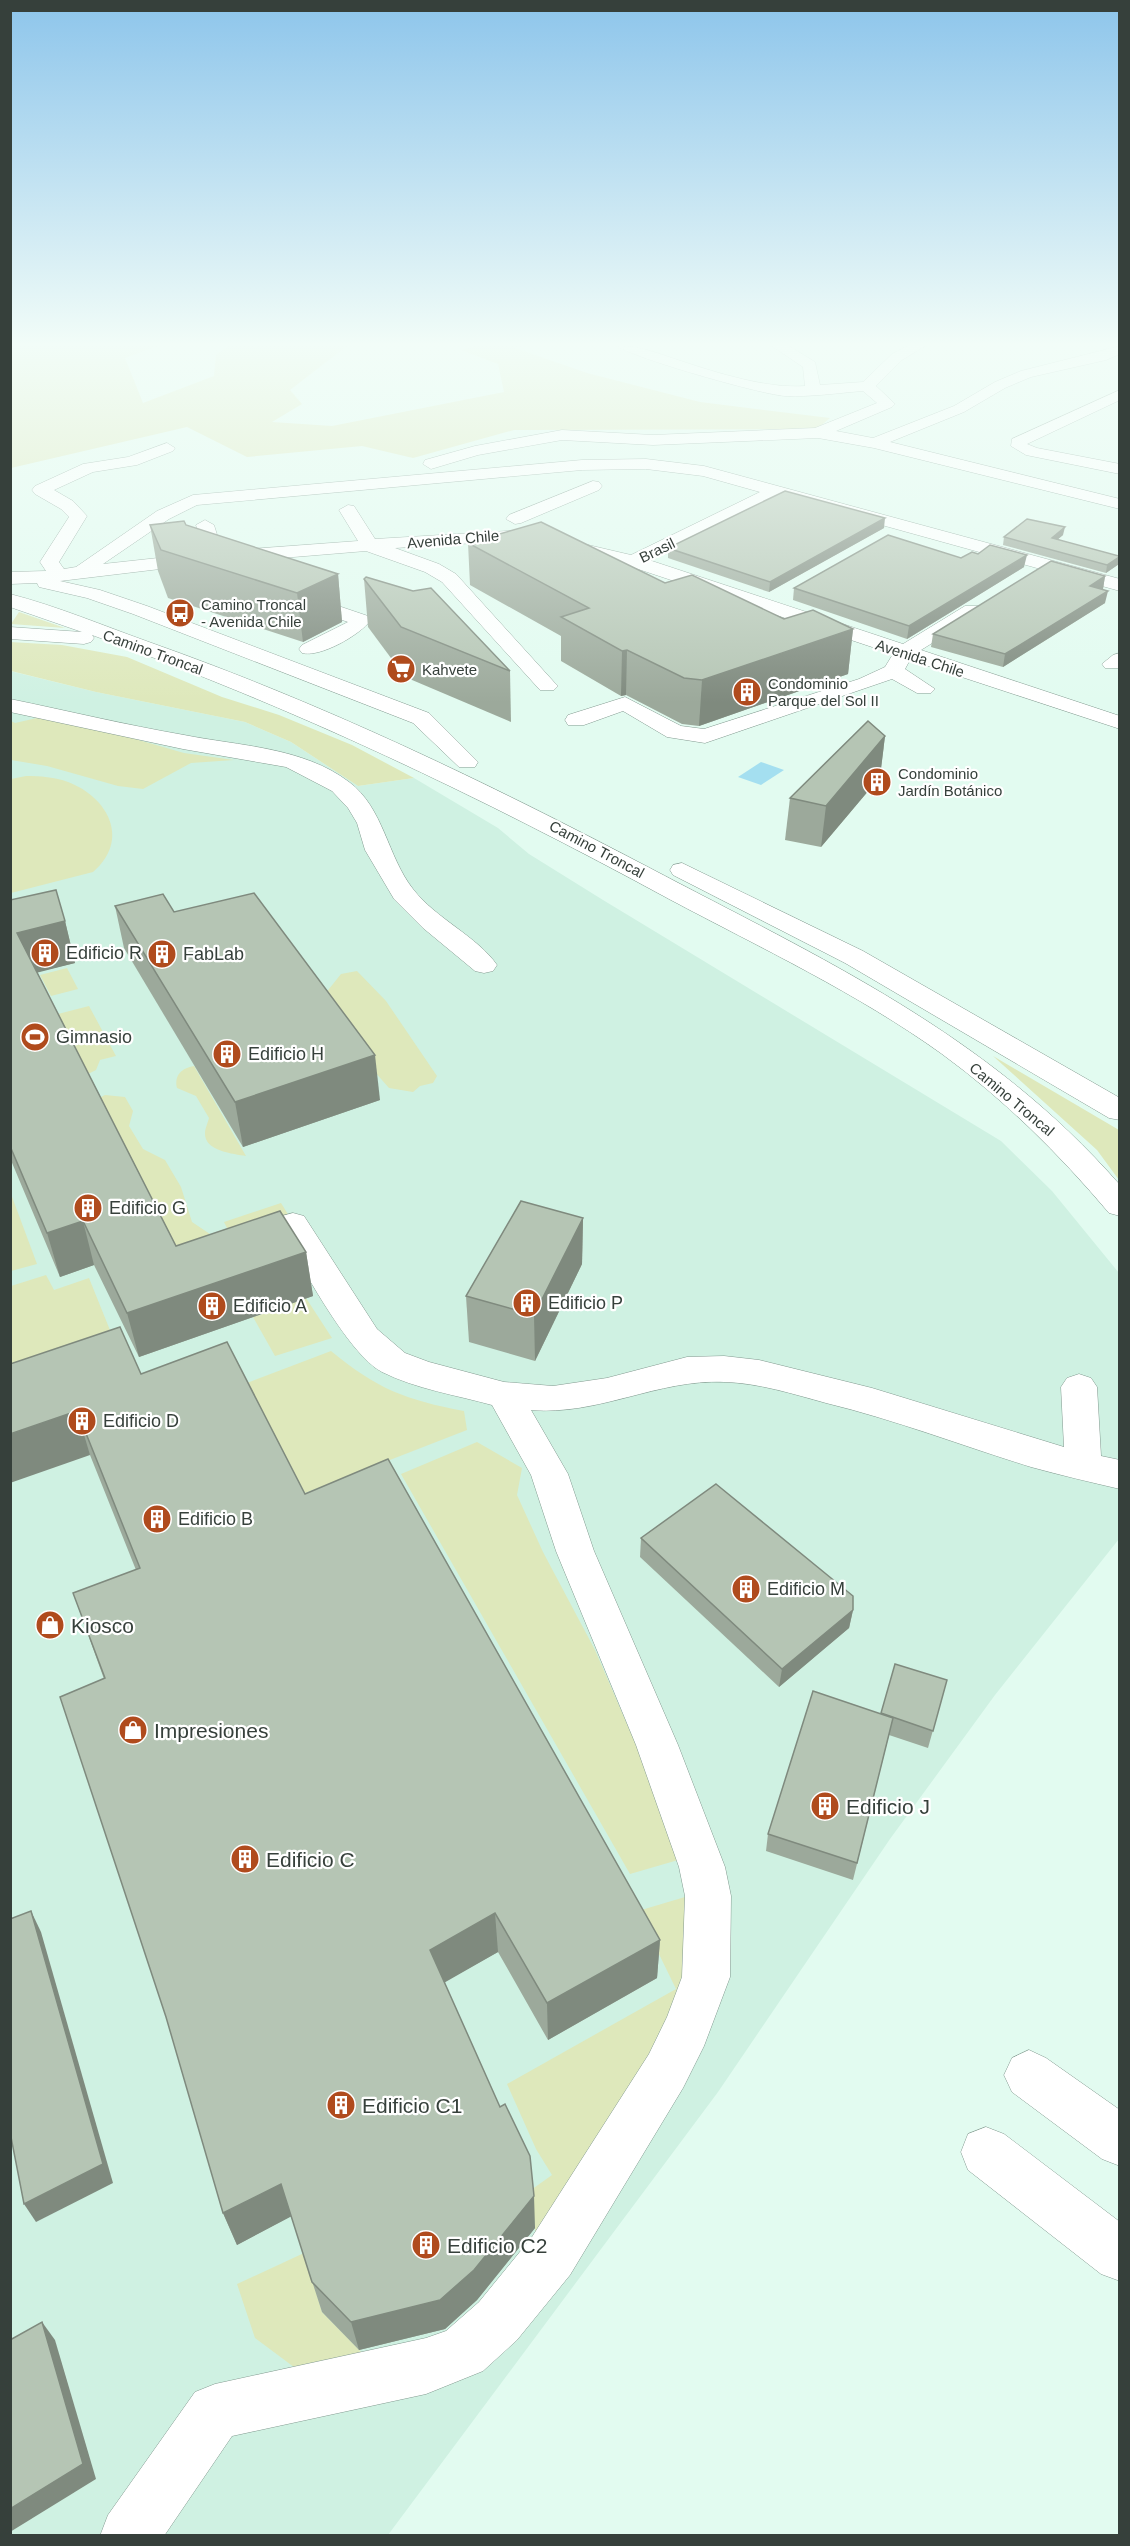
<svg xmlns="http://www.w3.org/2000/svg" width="1130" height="2546" font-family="Helvetica,sans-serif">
	<rect width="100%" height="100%" fill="#e2fbf0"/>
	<path fill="#cff1e2" d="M10,671L96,692L245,722L291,742L358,786L414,778L498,828L529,854L603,900L1001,1141L1052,1191L1119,1273V1539L995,1695L890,1839L718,2092L388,2535H11Z"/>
	<g fill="#dee8bb">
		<path d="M10,346H157L125,358L143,403L214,376L216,355L228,346H347L290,390L302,404L272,422L332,426L504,392L498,364L461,350L476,346H522L515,348L587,373L700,402L830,418L817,429L514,430L413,458L362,446L247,457L187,427L11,468Z"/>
		<path d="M19,612L65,628L11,624Z"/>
		<path d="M10,642L62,645L127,657L222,697L279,715L352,745L414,778L358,786L291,742L245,722L96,692L11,671Z"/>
		<path d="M37,718L76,722L184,753L234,760L191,763L143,789L118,786L47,766L11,760V721L15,723Z"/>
		<path d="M26,776C40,776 55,777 68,782C108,797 131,840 93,872L11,893V779Z"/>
		<path d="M67,968L78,989L51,996L40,975Z"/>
		<path d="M357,971L386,1001L437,1076L433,1083L420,1086L413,1092L389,1088L360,1055L325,994L341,974Z"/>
		<path d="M89,1006L116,1056L100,1060L96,1070L84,1076L58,1014Z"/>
		<path d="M993,1056L1119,1130V1180L1097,1150Z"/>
		<path d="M194,1066L246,1156C234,1154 204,1151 205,1133C205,1129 208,1122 209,1118L196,1096L177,1088C174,1075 182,1068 194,1066Z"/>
		<path d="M105,1095L125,1097L133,1111L129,1126L143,1149L165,1160L181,1187L192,1222L210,1234L202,1249L178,1253L97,1099Z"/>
		<path d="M11,1194L37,1264L11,1271H10Z"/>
		<path d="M281,1203L291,1219L232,1238L224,1222Z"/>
		<path d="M46,1275L54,1290L89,1278L120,1355L11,1393V1286Z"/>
		<path d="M306,1298L332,1338L275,1356L253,1317Z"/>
		<path d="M331,1351C377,1389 406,1400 464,1411L467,1430L305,1493L247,1383Z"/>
		<path d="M477,1442L522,1468L517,1495L543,1552L595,1650L685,1858L630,1874L401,1474Z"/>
		<path d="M695,1894L694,1920L699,1988L679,2059L651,2115L545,2275L518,2308L475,2350L434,2373L373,2384L310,2379L255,2338L237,2284L304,2253L322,2312L373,2364H421L462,2348L526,2283L536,2238L531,2190L552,2175L536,2149L507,2084L676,1989L638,1911Z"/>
	</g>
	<path fill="#a4dff0" d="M761,762L784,770L761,785L738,777Z"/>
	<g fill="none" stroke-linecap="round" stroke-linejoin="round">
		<g stroke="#839a90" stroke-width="1">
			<g id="minor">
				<path d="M618,346C642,346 659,354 681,361C717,373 768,389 805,386L803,367L772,346H789L815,362L820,385L863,382L892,354L907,346H925L902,360L876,386L895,404L892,407L836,431L873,438L954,406L995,382L1021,371L1120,346V354L1106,360L1031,377L1005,388L964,412L890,442L1120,499V509L874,448L818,438L653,445L562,440L478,455L431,469L423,464L425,460L475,446L562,430L653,435L815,428L877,403L863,391C837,393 812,397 786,396C767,396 629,357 618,346Z"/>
				<path d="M1120,390V400L1027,444L1037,448L1120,464V474L1026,455L1011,446L1012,439Z"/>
				<path d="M167,443L175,448L173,451L137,465L93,472L54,490L73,501L87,516L59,562L64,569L76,567L157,511L193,495L582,460L646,459L704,466L1120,579V591L777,496L649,560L903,644L965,606H979L982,610L979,614L921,650L1120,716V729L910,660L905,669L935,689L931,693H917L892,679L705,743L667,737L623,711L584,725H568L565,720L568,715L625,697L681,726L704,729L859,679L885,667L893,654L626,565L549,544L524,540L395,548L439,564L456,574L554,682L558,686L554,690H540L442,582L425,572L366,551L185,566L60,581L100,590L147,606L429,713L478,762L475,767H459L413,723L133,614L87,598L39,587L37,583L10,584V572L46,571L40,562L69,517L61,509L35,494L32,490L35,486L83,464L128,457ZM646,469L703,476L760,492L631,555L524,530L375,539L354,506L348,505L339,510L358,541L222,551L214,525L205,520L196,525L204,553L103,564L169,519L197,505L582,470Z"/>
				<path d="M593,481L599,482L602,486L599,490L521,523L515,524L506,519L509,515Z"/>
				<path d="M300,593L368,616L371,620C360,635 320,658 302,653L299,649L302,645L348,622L293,603L290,599L293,595Z"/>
				<path d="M1120,653V668H1105L1102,664L1113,655Z"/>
				<path d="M10,699C68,711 126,725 184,735C239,746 303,747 349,782C384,808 387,856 413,889C435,918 478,937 497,965L493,971L484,973L475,971L423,928L394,899L365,850L357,823L348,808L332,791L286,767L183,749L10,712Z"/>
				<path d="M293,1213L304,1216L377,1329L405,1353L429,1362L504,1382L553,1386L607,1378L687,1357L724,1356L759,1360L872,1388L1064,1447L1061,1387L1067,1378L1079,1374L1091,1378L1097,1387L1101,1456L1120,1460V1489C1090,1482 1060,1475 1031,1467C963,1446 896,1420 826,1403C793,1394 759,1383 724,1382C658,1379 598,1416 531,1410L568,1474L594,1551L678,1745L725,1867L731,1896L730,1977L704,2046L683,2088L570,2275L517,2340L483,2371L426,2394L232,2436L164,2536H100L108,2515L195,2392L215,2384L426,2338L446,2331L479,2302L532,2237L649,2054L667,2017L682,1977L685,1896L679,1867L636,1745L556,1551L531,1475L492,1405C456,1395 416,1389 382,1372C347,1354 299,1260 277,1224L282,1216Z"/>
				<path d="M1029,2050L1046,2058L1120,2110V2166L1102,2159L1012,2092L1004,2075L1012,2058Z"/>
				<path d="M986,2127L1004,2134L1120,2222V2281L1101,2274L968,2170L961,2152L968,2134Z"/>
			</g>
		</g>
		<g stroke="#839a90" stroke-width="1">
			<g id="major">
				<path d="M10,594C57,606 104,626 149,642C322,703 486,782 648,867C822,959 987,1033 1120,1185V1216L1109,1213C1059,1154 1005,1100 942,1054C857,993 761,948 669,899C481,797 294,707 92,635L94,638L91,642L84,644L10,639V627L82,632L10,607Z"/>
				<path d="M682,863L863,951L1120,1098V1120L1109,1118L845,963L673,875L670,870L673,865Z"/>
			</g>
		</g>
		<use href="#minor" fill="#fff" fill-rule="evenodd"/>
		<use href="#major" fill="#fff" fill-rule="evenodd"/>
	</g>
	<g fill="#9ca99b">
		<path d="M150,525H186L338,574L342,622L303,642L168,598L158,571Z"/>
		<path d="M884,528L769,592L668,558V548Z"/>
		<path d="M1063,535L1058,539L1119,564L1106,573L1003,545L1004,537Z"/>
		<path d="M468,543L665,583L784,619L853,629L848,674L699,726L682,724L626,695L621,696L561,661V636L470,585Z"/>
		<path d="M961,558L1024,567L907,639L793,600L794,588Z"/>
		<path d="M1105,576L1103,589H1102L1105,603L1003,667L931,647L933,634Z"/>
		<path d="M364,579L510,671L511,722L405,677L368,627Z"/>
		<path d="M885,736L880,777L821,847L785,840L790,798Z"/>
		<path d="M10,900L65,921L75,963L37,972L176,1246L306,1252L313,1296L139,1357L94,1265L60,1277L10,1158Z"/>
		<path d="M115,906L174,912L380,1100L243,1147L124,948Z"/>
		<path d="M583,1218L582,1264L535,1361L469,1342L466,1296Z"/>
		<path d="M10,1364L141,1374L305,1494L660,1940L657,1978L548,2040L498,1952L444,1982L535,2228L477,2300L445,2329L359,2350L322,2312L291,2216L237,2245L223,2213L104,1679L73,1593L136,1570L90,1455Z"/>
		<path d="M641,1538L853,1610L849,1628L779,1687L640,1557Z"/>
		<path d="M947,1680L928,1748L889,1735L853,1880L766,1851L768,1834L881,1714Z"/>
	</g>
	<g fill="#7f8a7e">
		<path d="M885,518L884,528L769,592L770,582Z"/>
		<path d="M1065,527L1063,535L1051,545L1052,538Z"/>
		<path d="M1027,555L1024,567L907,639L909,626Z"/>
		<path d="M1119,557V564L1106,573L1107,565Z"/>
		<path d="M338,574L342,622L303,642L297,593Z"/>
		<path d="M1105,576L1103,589L1087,598L1090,586Z"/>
		<path d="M1108,591L1105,603L1003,667L1005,654Z"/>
		<path d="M853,629L848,674L699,726L702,680Z"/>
		<path d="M627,650L626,695L621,696L622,651Z"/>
		<path d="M885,736L880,777L821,847L826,806Z"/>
		<path d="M65,921L75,963L28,975L17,933Z"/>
		<path d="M375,1055L380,1100L243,1147L235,1102Z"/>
		<path d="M583,1218L582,1264L535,1361L534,1315Z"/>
		<path d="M83,1221L94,1265L60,1277L47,1233Z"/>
		<path d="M306,1252L313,1296L139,1357L127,1313Z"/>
		<path d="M77,1411L90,1455L10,1483V1434Z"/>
		<path d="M853,1610L849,1628L779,1687L782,1669Z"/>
		<path d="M31,1911L41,1932L113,2183L36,2222L24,2204Z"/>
		<path d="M495,1913L498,1952L435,1988L430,1950Z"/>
		<path d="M660,1940L657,1978L548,2040L547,2003Z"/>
		<path d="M281,2184L292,2216L237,2245L223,2213Z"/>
		<path d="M534,2196L535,2228L477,2300L445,2329L359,2350L351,2322Z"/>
		<path d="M42,2322L55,2340L96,2479L10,2532V2509Z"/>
	</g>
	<g fill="#b5c5b4" stroke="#7f8a7e" stroke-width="1.5">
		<path d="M785,491L885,518L770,582L668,548Z"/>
		<path d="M1027,519L1065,527L1052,538L1119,556V557L1107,565L1004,537Z"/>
		<path d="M184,521L186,525L338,574L297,593L161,550L150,525Z"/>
		<path d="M541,522L665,583L692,575L784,619L813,610L853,629L702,680L684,678L627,650L622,651L561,617L589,608L468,543Z"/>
		<path d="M888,535L961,558L972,552L978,554L990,545L1027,555L909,626L794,588Z"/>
		<path d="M1051,561L1105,576L1090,586L1108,591L1005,654L933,634Z"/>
		<path d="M366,577L413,591L431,588L510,671L401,627L364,579Z"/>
		<path d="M868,721L885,736L826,806L790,798Z"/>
		<path d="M56,890L65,921L17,933L176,1246L280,1211L306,1252L127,1313L83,1221L47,1233L10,1146V900Z"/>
		<path d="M254,893L375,1055L235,1102L115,906L163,894L174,912Z"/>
		<path d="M521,1201L583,1218L534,1315L466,1296Z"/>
		<path d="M120,1327L141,1374L227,1342L305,1494L388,1459L660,1940L547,2003L495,1913L430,1950L500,2107L505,2104L530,2156L534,2196L474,2270L440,2300L351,2322L312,2282L281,2184L223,2213L166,2017L60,1697L105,1678L73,1593L140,1568L77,1411L10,1434V1364Z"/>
		<path d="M716,1484L853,1596V1610L782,1669L641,1538Z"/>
		<path d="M895,1664L947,1680L933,1731L881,1713Z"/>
		<path d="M813,1691L893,1718L857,1863L768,1834Z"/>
		<path d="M31,1911L103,2164L24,2204L10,2132V1919Z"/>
		<path d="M42,2322L83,2464L10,2509V2340Z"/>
	</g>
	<linearGradient id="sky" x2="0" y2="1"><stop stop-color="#8dc5eb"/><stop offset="0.49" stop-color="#f2fdf8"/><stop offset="1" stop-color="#f2fdf8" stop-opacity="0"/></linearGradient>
	<rect width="1130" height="703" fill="url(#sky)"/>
	<defs>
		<g id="bus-disc" transform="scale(1.5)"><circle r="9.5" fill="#b04b1d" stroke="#fff"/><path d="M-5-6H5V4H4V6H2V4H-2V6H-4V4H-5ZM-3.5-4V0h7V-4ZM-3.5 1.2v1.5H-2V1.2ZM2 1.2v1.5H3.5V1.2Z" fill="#fff"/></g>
		<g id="supermarket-disc" transform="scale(1.5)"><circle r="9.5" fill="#b04b1d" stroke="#fff"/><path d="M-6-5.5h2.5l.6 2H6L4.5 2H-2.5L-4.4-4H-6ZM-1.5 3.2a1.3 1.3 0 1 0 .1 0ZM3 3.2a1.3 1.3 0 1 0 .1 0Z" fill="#fff"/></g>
		<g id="building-disc" transform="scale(1.5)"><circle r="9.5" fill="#b04b1d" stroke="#fff"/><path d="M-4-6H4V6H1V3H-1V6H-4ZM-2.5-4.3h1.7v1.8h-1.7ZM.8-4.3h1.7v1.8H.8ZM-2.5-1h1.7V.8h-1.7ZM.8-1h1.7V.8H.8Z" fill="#fff"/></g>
		<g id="stadium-disc" transform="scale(1.5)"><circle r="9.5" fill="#b04b1d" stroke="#fff"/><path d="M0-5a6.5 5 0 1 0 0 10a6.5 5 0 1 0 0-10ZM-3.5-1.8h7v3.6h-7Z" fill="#fff"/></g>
		<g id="shop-disc" transform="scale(1.5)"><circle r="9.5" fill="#b04b1d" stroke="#fff"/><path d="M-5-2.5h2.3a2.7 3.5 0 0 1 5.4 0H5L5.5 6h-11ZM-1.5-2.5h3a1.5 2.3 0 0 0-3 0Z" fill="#fff"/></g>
	</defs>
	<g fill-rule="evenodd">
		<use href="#bus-disc" x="180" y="613"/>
		<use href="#supermarket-disc" x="401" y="669"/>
		<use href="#building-disc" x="747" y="692"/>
		<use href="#building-disc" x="877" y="782"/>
		<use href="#building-disc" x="45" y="953"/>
		<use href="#building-disc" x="162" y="954"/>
		<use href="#stadium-disc" x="35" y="1037"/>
		<use href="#building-disc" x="227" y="1054"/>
		<use href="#building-disc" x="88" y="1208"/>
		<use href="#building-disc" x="527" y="1303"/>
		<use href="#building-disc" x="212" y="1306"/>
		<use href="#building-disc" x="82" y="1421"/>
		<use href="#building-disc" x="157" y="1519"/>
		<use href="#building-disc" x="746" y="1589"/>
		<use href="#shop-disc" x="50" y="1625"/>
		<use href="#shop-disc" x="133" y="1730"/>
		<use href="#building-disc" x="825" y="1806"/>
		<use href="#building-disc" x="245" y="1859"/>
		<use href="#building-disc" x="341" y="2105"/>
		<use href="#building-disc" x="426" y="2245"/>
	</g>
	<g text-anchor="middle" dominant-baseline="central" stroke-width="4.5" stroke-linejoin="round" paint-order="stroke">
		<g font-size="15" fill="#36403b" stroke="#fff">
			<text transform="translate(453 539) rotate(-5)">Avenida Chile</text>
			<text transform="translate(657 550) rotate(-26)">Brasil</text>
			<text transform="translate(153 652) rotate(20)">Camino Troncal</text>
			<text transform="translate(920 658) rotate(18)">Avenida Chile</text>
			<text transform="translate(597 849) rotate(28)">Camino Troncal</text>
			<text transform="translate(1012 1099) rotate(40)">Camino Troncal</text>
		</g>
		<g font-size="15" fill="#36403b" stroke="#fff" text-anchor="start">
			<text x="201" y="604">Camino Troncal<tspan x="201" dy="17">- Avenida Chile</tspan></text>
			<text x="422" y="669">Kahvete</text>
			<text x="768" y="683">Condominio<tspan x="768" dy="17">Parque del Sol II</tspan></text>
			<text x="898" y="773">Condominio<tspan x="898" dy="17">Jardín Botánico</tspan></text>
		</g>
		<g font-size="18" fill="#36403b" stroke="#fff" text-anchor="start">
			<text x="66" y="953">Edificio R</text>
			<text x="183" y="954">FabLab</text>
			<text x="56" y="1037">Gimnasio</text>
			<text x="248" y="1054">Edificio H</text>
			<text x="109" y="1208">Edificio G</text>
			<text x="548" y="1303">Edificio P</text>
			<text x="233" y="1306">Edificio A</text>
			<text x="103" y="1421">Edificio D</text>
			<text x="178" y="1519">Edificio B</text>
			<text x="767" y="1589">Edificio M</text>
		</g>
		<g font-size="21" fill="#36403b" stroke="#fff" text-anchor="start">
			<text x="71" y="1625">Kiosco</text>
			<text x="154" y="1730">Impresiones</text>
			<text x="846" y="1806">Edificio J</text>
			<text x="266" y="1859">Edificio C</text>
			<text x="362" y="2105">Edificio C1</text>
			<text x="447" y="2245">Edificio C2</text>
		</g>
	</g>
	<rect width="1130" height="2546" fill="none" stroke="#36403b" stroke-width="24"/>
</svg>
